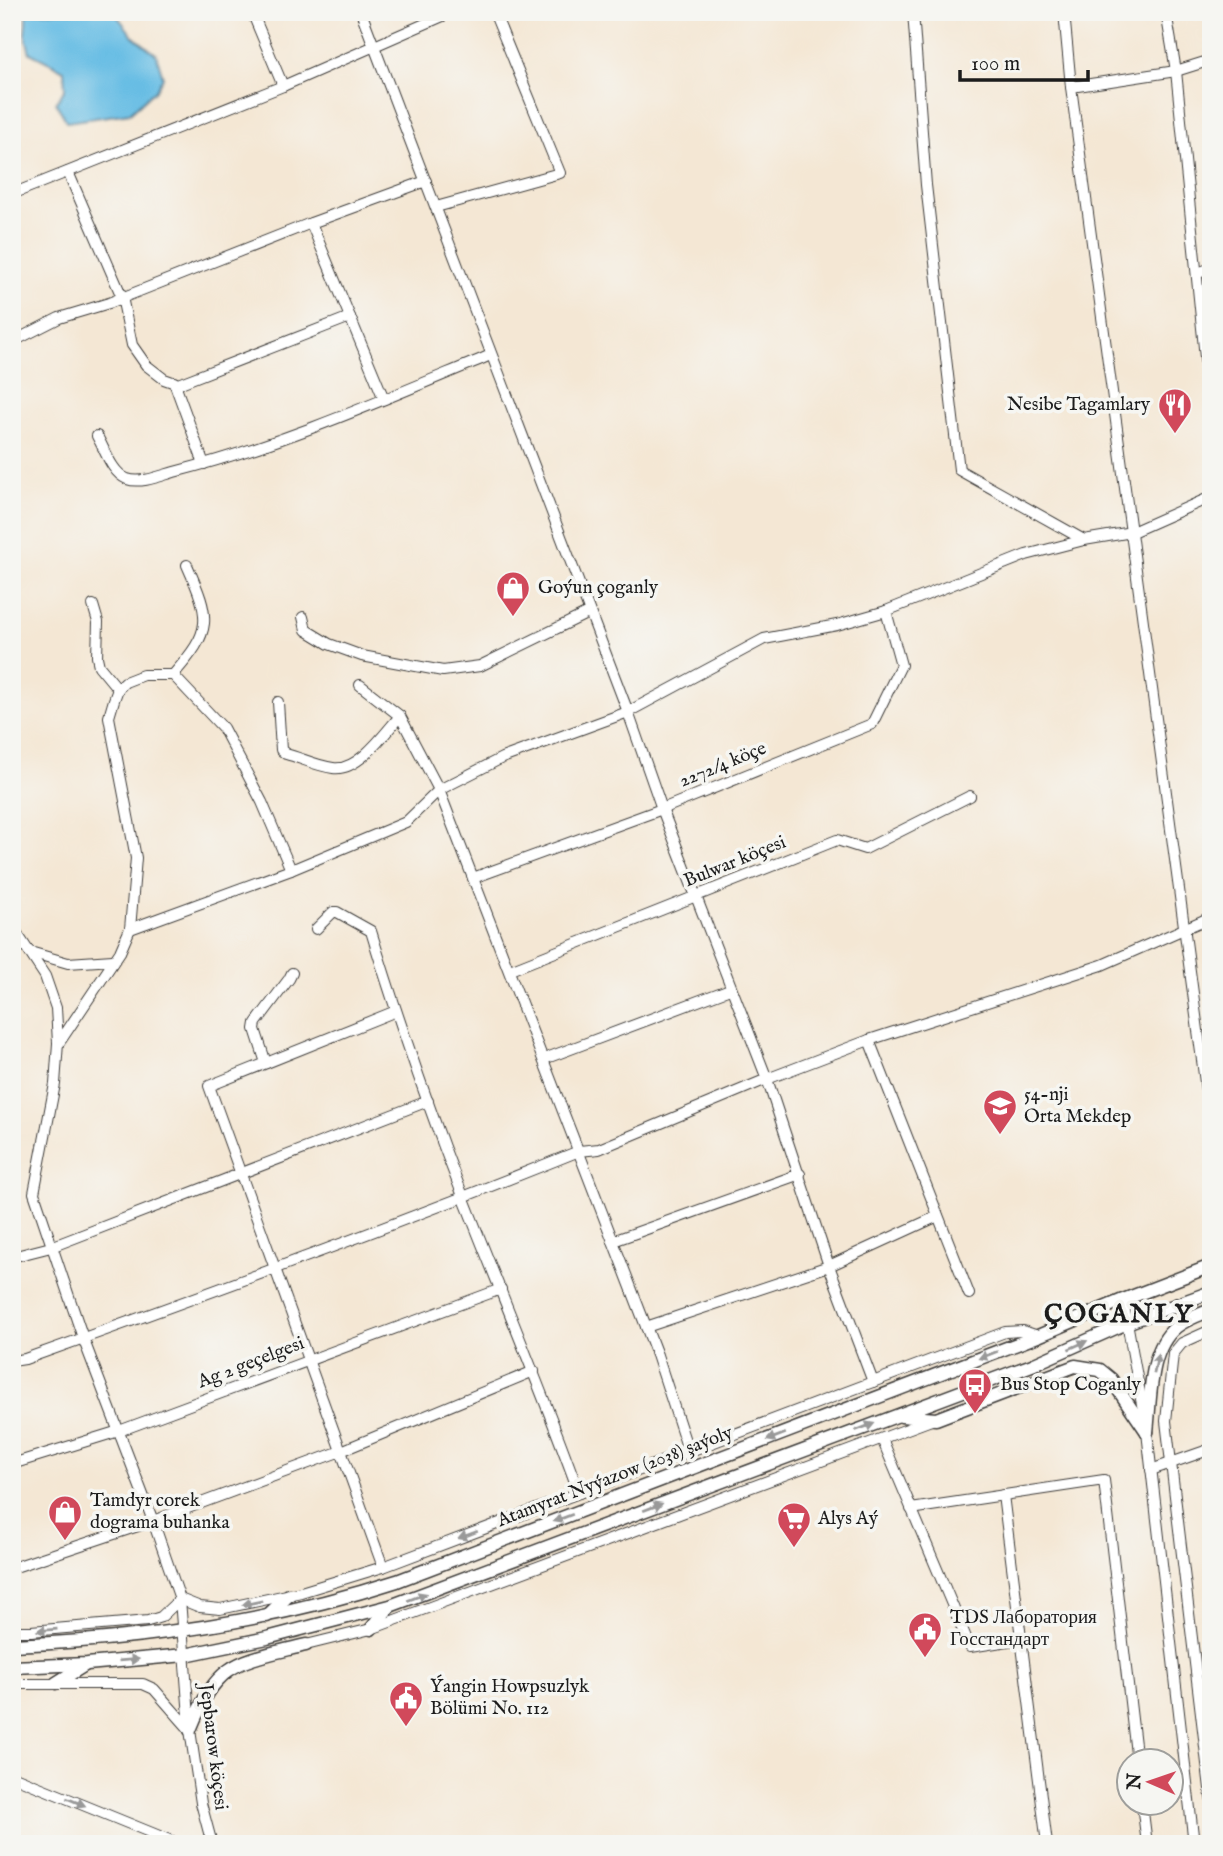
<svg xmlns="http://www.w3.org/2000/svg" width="1223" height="1856" font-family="'IM FELL English',serif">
	<rect width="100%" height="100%" fill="#f6f6f2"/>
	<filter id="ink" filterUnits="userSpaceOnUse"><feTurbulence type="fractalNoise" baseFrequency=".0143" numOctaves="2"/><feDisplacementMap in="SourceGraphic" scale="14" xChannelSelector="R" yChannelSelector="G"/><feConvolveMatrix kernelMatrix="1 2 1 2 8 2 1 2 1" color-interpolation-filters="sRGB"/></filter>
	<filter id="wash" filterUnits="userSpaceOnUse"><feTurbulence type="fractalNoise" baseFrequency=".00686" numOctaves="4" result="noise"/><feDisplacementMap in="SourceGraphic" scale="28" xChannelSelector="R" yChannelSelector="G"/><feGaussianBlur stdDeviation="1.57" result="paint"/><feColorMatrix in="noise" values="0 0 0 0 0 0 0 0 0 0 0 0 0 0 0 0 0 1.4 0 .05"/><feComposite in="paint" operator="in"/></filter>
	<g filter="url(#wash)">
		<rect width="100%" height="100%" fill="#f4e7d4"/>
		<path fill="#67bde4" stroke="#426c80" stroke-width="2" d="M27,12H114L133,36L156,54L163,77L156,89L130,113L67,122L56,103L65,89L64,70L30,53L25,34Z"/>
	</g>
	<g filter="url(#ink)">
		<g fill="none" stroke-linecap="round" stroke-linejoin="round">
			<g stroke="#3c3a38" stroke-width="12">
				<g id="minor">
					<path d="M252,12L283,86"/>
					<path d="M361,12L628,712L662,809L767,1079L829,1266L873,1382"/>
					<path d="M913,12L926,185L959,470L1084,540L1132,532L1211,497"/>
					<path d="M1064,12L1071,87L1211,1127"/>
					<path d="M1166,12L1176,71L1211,417"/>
					<path d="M913,15L938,12"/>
					<path d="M1071,87L1176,71L1211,60"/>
					<path d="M68,172L122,297L132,345L146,365L164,379L178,384L350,317"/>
					<path d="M12,194L283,86L452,12"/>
					<path d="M436,207L560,173L494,12"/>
					<path d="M311,223L384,399"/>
					<path d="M1198,273L1211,268"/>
					<path d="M12,342L59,318L109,303L311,223L426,181"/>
					<path d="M174,382L204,464"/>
					<path d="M97,436C105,450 112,473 127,479C141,484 160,476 174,472C284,444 387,398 491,355"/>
					<path d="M93,605L98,622L97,657L99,666L118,689"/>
					<path d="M303,617L306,630L329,644L362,656L443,671L480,666L588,613"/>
					<path d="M173,675L223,728L262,802L291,870"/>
					<path d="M360,685L400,716L439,790L657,1355L689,1453"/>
					<path d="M278,702L281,750L286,754C301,758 317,766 333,768C358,772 385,733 400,716"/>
					<path d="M473,878L662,809L872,724L901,665L886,611"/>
					<path d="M12,926L45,976L56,1008L58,1043L55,1084L34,1193L83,1338L153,1521L180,1599L190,1730L201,1803L212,1844"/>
					<path d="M130,929L291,870L406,822L439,790L502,758L628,712L764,639L837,625L886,611L1026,555L1084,540"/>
					<path d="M316,929L333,912H337L371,931C393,1004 418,1076 444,1147C488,1263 537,1376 579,1493"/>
					<path d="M30,952L68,963L113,960"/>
					<path d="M510,970L837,840L865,849L970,796"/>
					<path d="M869,1040L969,1294"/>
					<path d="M59,1043L120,952L130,929L136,858L109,717L114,700L118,689L125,682L143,675H173C213,630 211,619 187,565"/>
					<path d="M544,1059L730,989"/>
					<path d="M266,1063L255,1029L256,1023L289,979L292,973"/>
					<path d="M613,1241L800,1174"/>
					<path d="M12,1257L51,1247L428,1101"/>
					<path d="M1123,1300L1147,1432L1194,1844"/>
					<path d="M646,1327L829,1266L938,1216"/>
					<path d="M1211,1330L1182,1343L1173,1354L1166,1421L1211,1797"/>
					<path d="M12,1361L25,1359C211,1293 396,1225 579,1151L599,1149L767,1079L869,1040L1102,965L1211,917"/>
					<path d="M882,1439L970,1647L1021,1639"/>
					<path d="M12,1464L119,1431L501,1289"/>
					<path d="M1151,1470L1211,1449"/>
					<path d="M1003,1495L1047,1844"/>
					<path d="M911,1509L1104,1480L1137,1762"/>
					<path d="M12,1566H18L153,1521L341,1451L534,1371"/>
					<path d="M383,1567L209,1086L396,1011"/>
					<path d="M12,1631H31L148,1621L161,1617L180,1599L200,1607L220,1609L301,1592L383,1567L1005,1332L1023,1331L1038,1336"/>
					<path d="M306,1645L371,1629L934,1419"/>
					<path d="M12,1684H143L154,1689L190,1730"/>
					<path d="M12,1776L179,1844"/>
					<path d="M1142,1804L1147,1844"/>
				</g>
			</g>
			<g stroke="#3c3a38" stroke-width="15">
				<g id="major">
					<path d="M901,1416L936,1419L1075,1366L1100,1370L1111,1379L1147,1432"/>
					<path d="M1147,1432C1151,1399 1148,1350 1176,1327C1186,1319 1199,1315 1211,1310"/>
					<path d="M267,1616L289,1595"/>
					<path d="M371,1629L389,1607"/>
					<path d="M12,1645C144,1640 271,1622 397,1581L1038,1336L1123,1300L1211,1266"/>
					<path d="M12,1667L87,1664L185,1655L267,1638L390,1606L1032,1365L1129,1322L1211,1292"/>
					<path d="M56,1683L85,1665"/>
					<path d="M190,1730C218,1660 237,1662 306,1645"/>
				</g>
			</g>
			<use href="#minor" stroke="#fff" stroke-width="10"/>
			<use href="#major" stroke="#fff" stroke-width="12"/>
		</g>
		<defs><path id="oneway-solid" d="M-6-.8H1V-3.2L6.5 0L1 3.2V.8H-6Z" transform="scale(1.75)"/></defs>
		<g fill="#999">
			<use href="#oneway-solid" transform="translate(1078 1345) rotate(-24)"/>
			<use href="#oneway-solid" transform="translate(988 1355) rotate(159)"/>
			<use href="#oneway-solid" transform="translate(1156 1364) rotate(-78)"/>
			<use href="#oneway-solid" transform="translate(865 1427) rotate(-21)"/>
			<use href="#oneway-solid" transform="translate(776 1437) rotate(159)"/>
			<use href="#oneway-solid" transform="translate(653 1507) rotate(-21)"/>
			<use href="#oneway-solid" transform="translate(563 1518) rotate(159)"/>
			<use href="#oneway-solid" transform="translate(468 1535) rotate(159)"/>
			<use href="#oneway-solid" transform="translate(417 1597) rotate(-21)"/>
			<use href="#oneway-solid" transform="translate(252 1603) rotate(168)"/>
			<use href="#oneway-solid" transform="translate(47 1630) rotate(175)"/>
			<use href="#oneway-solid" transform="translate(129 1660) rotate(-5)"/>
			<use href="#oneway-solid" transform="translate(76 1802) rotate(22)"/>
		</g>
	</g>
	<defs>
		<g id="restaurant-pin" transform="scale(1.75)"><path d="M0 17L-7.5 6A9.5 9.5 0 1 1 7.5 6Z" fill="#d1495b" stroke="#f6f6f2"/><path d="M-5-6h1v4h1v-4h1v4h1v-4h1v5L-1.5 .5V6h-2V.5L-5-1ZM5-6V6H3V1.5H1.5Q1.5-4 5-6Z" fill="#fff"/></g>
		<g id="shop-pin" transform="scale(1.75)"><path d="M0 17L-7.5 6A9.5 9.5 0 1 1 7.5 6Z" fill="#d1495b" stroke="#f6f6f2"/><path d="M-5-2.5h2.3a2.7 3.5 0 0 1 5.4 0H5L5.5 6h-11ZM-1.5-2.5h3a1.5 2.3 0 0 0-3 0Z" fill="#fff"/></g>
		<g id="school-pin" transform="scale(1.75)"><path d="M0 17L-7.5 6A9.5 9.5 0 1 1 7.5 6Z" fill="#d1495b" stroke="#f6f6f2"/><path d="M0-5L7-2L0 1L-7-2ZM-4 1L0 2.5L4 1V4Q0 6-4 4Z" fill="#fff"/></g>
		<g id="bus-pin" transform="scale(1.75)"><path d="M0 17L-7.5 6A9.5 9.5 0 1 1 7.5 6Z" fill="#d1495b" stroke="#f6f6f2"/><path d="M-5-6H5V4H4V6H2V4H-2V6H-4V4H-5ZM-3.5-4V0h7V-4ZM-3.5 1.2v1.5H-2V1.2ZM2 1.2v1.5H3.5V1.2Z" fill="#fff"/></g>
		<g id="supermarket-pin" transform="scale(1.75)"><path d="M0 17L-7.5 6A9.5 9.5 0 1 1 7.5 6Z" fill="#d1495b" stroke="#f6f6f2"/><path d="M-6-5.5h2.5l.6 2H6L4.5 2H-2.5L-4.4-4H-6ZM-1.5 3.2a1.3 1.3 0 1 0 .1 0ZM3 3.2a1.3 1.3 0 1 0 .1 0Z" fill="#fff"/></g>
		<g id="civic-pin" transform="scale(1.75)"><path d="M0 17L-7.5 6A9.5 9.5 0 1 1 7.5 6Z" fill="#d1495b" stroke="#f6f6f2"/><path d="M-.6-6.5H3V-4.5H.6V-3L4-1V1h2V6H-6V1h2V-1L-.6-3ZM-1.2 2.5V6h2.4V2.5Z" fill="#fff"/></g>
	</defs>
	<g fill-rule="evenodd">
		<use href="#restaurant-pin" x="1175" y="405"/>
		<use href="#shop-pin" x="513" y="588"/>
		<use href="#school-pin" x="1000" y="1106"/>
		<use href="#bus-pin" x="975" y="1385"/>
		<use href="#shop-pin" x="65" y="1512"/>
		<use href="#supermarket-pin" x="794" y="1519"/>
		<use href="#civic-pin" x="925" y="1629"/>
		<use href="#civic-pin" x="406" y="1698"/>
	</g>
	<g text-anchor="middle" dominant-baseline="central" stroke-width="7" stroke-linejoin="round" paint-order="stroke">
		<g font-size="19" fill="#1c1c1c" stroke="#f6f6f2" text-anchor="start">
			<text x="1150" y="405" text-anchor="end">Nesibe Tagamlary</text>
			<text x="538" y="588">Goýun çoganly</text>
			<text x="1024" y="1095">54-nji<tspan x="1024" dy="22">Orta Mekdep</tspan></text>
			<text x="1000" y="1385">Bus Stop Coganly</text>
			<text x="90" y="1501">Tamdyr corek<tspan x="90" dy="22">dograma buhanka</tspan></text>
			<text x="818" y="1519">Alys Aý</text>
			<text x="950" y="1618">TDS Лаборатория<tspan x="950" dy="22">Госстандарт</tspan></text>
			<text x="430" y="1687">Ýangin Howpsuzlyk<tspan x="430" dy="22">Bölümi No. 112</tspan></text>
		</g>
		<g font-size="19" fill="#1c1c1c" stroke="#f6f6f2">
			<text transform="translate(723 765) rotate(-22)">2272/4 köçe</text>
			<text transform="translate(735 862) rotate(-22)">Bulwar köçesi</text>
			<text transform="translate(251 1363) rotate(-21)">Ag 2 geçelgesi</text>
			<text transform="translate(615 1477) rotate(-21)">Atamyrat Nyýazow (2038) şaýoly</text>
			<text transform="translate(213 1747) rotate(83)">Jepbarow köçesi</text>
		</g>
		<g font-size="26" font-weight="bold" letter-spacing="2" fill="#1c1c1c" stroke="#f6f6f2">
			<text x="1119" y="1314">ÇOGANLY</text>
		</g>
	</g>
	<rect width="1223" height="1856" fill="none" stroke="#f6f6f2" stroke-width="42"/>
	<g transform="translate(1150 1782) rotate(272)"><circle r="33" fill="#f6f6f2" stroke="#9f9f9c" stroke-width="2"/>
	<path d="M0-5L12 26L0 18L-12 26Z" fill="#d1495b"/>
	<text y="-10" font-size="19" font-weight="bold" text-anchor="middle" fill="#1c1c1c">N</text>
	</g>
	<path d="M960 70v10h128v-10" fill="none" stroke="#1c1c1c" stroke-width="3.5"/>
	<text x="971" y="70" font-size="21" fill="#1c1c1c" stroke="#f6f6f2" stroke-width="5" paint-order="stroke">100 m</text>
</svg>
